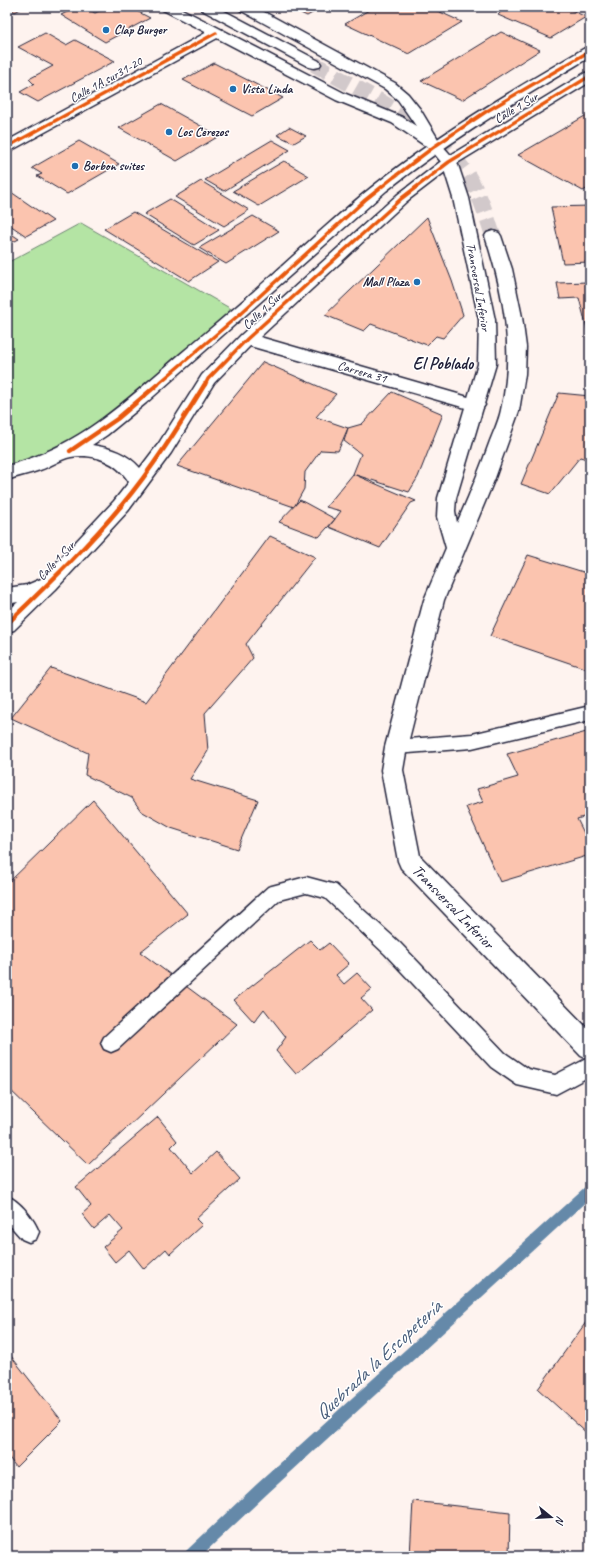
<svg xmlns="http://www.w3.org/2000/svg" width="597" height="1563" font-family="Caveat,sans-serif">
	<rect width="100%" height="100%" fill="#fef3ef"/>
	<filter id="ink" filterUnits="userSpaceOnUse"><feTurbulence type="fractalNoise" baseFrequency=".025" numOctaves="2"/><feDisplacementMap in="SourceGraphic" scale="8" xChannelSelector="R" yChannelSelector="G"/><feConvolveMatrix kernelMatrix="1 2 1 2 8 2 1 2 1" color-interpolation-filters="sRGB"/></filter>
	<g filter="url(#ink)">
		<path fill="#b4e4a4" stroke="#6b8370" d="M81,223L240,314L70,451L7,466V263Z"/>
		<g fill="none" stroke-linecap="round" stroke-linejoin="round">
			<path fill="#6589a9" fill-rule="evenodd" d="M590,1184V1198L267,1494L201,1556H184L186,1551L257,1484L586,1186Z"/>
		</g>
		<g fill="#fbc4af" stroke="#22223b">
			<path d="M7,7H24L15,12Z"/>
			<path d="M77,7H84L95,13L107,7H129L150,18L105,42L61,15Z"/>
			<path d="M288,7H323L307,16Z"/>
			<path d="M374,7H429L462,22L409,54L345,24Z"/>
			<path d="M497,7H565L586,17L551,38L498,15L503,10Z"/>
			<path d="M501,32L540,50L462,100L421,81Z"/>
			<path d="M45,33L66,45L75,40L115,61L38,102L20,92L34,84L29,79L53,66L18,47Z"/>
			<path d="M214,63L283,98L252,116L183,80Z"/>
			<path d="M161,104L219,136L177,161L119,128Z"/>
			<path d="M590,113V187L583,191L518,155Z"/>
			<path d="M289,127L306,136L294,143L277,135Z"/>
			<path d="M272,140L290,150L224,191L205,180Z"/>
			<path d="M79,141L119,164L67,194L37,176L42,174L32,168Z"/>
			<path d="M284,161L309,176L259,206L233,191Z"/>
			<path d="M201,181L249,210L224,226L175,197Z"/>
			<path d="M11,192L53,221L26,236L7,223V194Z"/>
			<path d="M170,199L219,230L194,245L144,214Z"/>
			<path d="M590,206V262L563,263L551,207Z"/>
			<path d="M133,212L218,262L189,281L104,229Z"/>
			<path d="M253,216L279,231L226,264L199,248Z"/>
			<path d="M427,217L452,281L463,315L443,338L436,336L427,345L371,324L364,331L325,315Z"/>
			<path d="M7,231L19,239L7,245Z"/>
			<path d="M588,282L590,290V340L579,298L560,299L557,283Z"/>
			<path d="M263,362L336,394L316,417L348,428L338,451L321,450L305,472L304,489L294,507L177,466Z"/>
			<path d="M392,392L443,414L418,477L409,492L353,474L361,454L344,441L348,428L362,424Z"/>
			<path d="M559,393L590,396V460L580,457L550,494L521,484Z"/>
			<path d="M353,474L416,501L411,503L380,548L329,527L341,511L326,507Z"/>
			<path d="M300,500L335,519L319,537L279,522Z"/>
			<path d="M270,536L315,557L246,644L253,658L205,713L208,751L190,779L258,800L237,849L171,828L141,811L132,798L85,775L88,753L11,718L51,668L146,702Z"/>
			<path d="M528,555L590,574V670L490,636Z"/>
			<path d="M590,731V815L577,819L590,845V855L500,882L466,807L483,802L477,789L518,777L507,754Z"/>
			<path d="M93,800L188,914L140,952L237,1024L88,1165L7,1087V884Z"/>
			<path d="M310,940L320,950L329,943L349,964L336,975L344,984L357,973L372,989L361,998L372,1010L296,1074L276,1051L286,1037L264,1009L254,1022L234,1000Z"/>
			<path d="M158,1117L177,1141L171,1147L193,1173L216,1152L240,1179L196,1219L202,1225L170,1254L166,1249L144,1269L129,1250L115,1262L103,1247L123,1230L110,1215L94,1229L82,1214L91,1206L76,1187Z"/>
			<path d="M589,1318L590,1319V1436L538,1389Z"/>
			<path d="M7,1351L62,1421L16,1467L7,1455Z"/>
			<path d="M413,1501L510,1512L509,1556H410Z"/>
		</g>
		<g fill="none" stroke-linecap="round" stroke-linejoin="round">
			<path stroke="#d2c9cb" stroke-width="16" stroke-dasharray="16 8" stroke-linecap="butt" d="M314,64C364,93 428,122 463,169C478,189 486,213 493,236"/>
			<g stroke="#22223b" stroke-width="3">
				<g id="service">
					<path d="M590,706V720L472,748L396,754L390,752L388,747L390,742L396,740L472,734Z"/>
					<path d="M306,877L336,885L399,942L505,1053L528,1069L555,1075L590,1057V1076L556,1094L517,1085L491,1067L385,954L325,898L306,893L279,900L118,1049L111,1052L104,1049L101,1043L104,1037L268,887Z"/>
					<path d="M7,1196C20,1201 34,1219 39,1232L36,1239L29,1242L22,1239L7,1222Z"/>
				</g>
			</g>
			<g stroke="#22223b" stroke-width="3">
				<path id="minor" d="M216,29L221,30L223,33L221,36L12,150L7,151V141L211,30Z"/>
			</g>
			<g stroke="#22223b" stroke-width="3">
				<path id="tertiary" d="M590,47V57C520,99 450,140 386,191L146,403L107,435L92,445C111,448 127,453 140,468L159,443L202,375L241,335L397,195L444,159L585,73L590,72V82L454,165L407,201L260,337L482,401L485,405L482,409L476,411L250,346L214,383L171,453L128,511L56,589L14,630L7,632V612L18,602L7,604V588L27,585L41,579L114,501L129,482C117,462 94,453 71,457C60,459 50,467 40,470C29,474 18,476 7,480V466C80,446 122,404 178,356C209,330 240,304 271,276C301,249 331,221 362,195C431,138 508,93 585,48Z"/>
			</g>
			<g stroke="#22223b" stroke-width="3">
				<g id="secondary">
					<path d="M161,7H178L346,94L402,117L416,126L398,100L385,89L240,10L238,7H255L395,83L408,94L420,109L441,144L457,162L469,198L495,320L496,364L456,498L455,511L457,523C469,496 480,469 490,441C494,431 499,420 501,410C515,349 504,294 485,236L487,233L493,231L499,233L501,236L512,269L522,317L526,347L525,374L519,411L495,478L444,600L407,747L403,770L420,856L590,1031V1060L581,1056L401,868L398,861L381,770L385,747L424,600L446,548L437,517L438,498L478,364L479,320L453,198L442,163L428,146L424,145L392,123L336,100L163,10Z"/>
					<path d="M200,7H217L319,61L321,64L319,67L314,68L309,67L202,10Z"/>
				</g>
			</g>
			<use href="#service" fill="#fff" fill-rule="evenodd"/>
			<use href="#minor" fill="#fff" fill-rule="evenodd"/>
			<use href="#tertiary" fill="#fff" fill-rule="evenodd"/>
			<use href="#secondary" fill="#fff" fill-rule="evenodd"/>
			<g stroke="#fff" stroke-width="5">
				<g id="cycleway-far1">
					<path d="M7,147L216,33"/>
					<path d="M157,385L240,314L365,200L394,177L435,146L487,111L590,51"/>
					<path d="M205,385L208,379L247,339L402,198L449,162L590,76"/>
				</g>
			</g>
			<g stroke="#fff" stroke-width="7">
				<g id="cycleway">
					<path d="M70,451L117,419L158,384"/>
					<path d="M7,624C46,586 86,548 121,506C153,468 179,426 205,384"/>
				</g>
			</g>
			<use href="#cycleway-far1" stroke="#e8590c" stroke-width="3.5"/>
			<use href="#cycleway" stroke="#e8590c" stroke-width="4.5"/>
		</g>
	</g>
	<g fill="#1f6fb2" stroke="#fff" stroke-width="1.5">
		<circle cx="106" cy="30" r="4"/>
		<circle cx="233" cy="89" r="4"/>
		<circle cx="169" cy="132" r="4"/>
		<circle cx="75" cy="166" r="4"/>
		<circle cx="417" cy="282" r="4"/>
	</g>
	<g text-anchor="middle" dominant-baseline="central" stroke-width="3" stroke-linejoin="round" paint-order="stroke">
		<g font-size="13" font-weight="bold" fill="#22223b" stroke="#fff" text-anchor="start">
			<text x="114" y="30">Clap Burger</text>
			<text x="241" y="89">Vista Linda</text>
			<text x="177" y="132">Los Cerezos</text>
			<text x="83" y="166">Borbon suites</text>
			<text x="409" y="282" text-anchor="end">Mall Plaza</text>
		</g>
		<g font-size="13" fill="#22223b" stroke="#fff">
			<text transform="translate(106 80) rotate(-29)">Calle 1A sur31-20</text>
			<text transform="translate(516 108) rotate(-31)">Calle 1 Sur</text>
			<text transform="translate(478 287) rotate(80)">Transversal Inferior</text>
			<text transform="translate(262 311) rotate(-43)">Calle 1 Sur</text>
			<text transform="translate(362 372) rotate(16)">Carrera 31</text>
			<text transform="translate(56 561) rotate(-46)">Calle 1 Sur</text>
		</g>
		<g font-size="16" fill="#22223b" stroke="#fff">
			<text transform="translate(453 907) rotate(46)">Transversal Inferior</text>
		</g>
		<g font-size="17" font-weight="bold" fill="#22223b" stroke="#fff">
			<text x="443" y="363">El Poblado</text>
		</g>
		<g font-size="20" font-style="italic" fill="#495e7b" stroke="#fff">
			<text transform="translate(378 1360) rotate(-43)">Quebrada la Escopetería</text>
		</g>
	</g>
	<rect width="597" height="1563" fill="none" stroke="#fff" stroke-width="24"/>
	<rect x="12" y="12" width="573" height="1539" fill="none" stroke="#22223b" stroke-width="1.5" filter="url(#ink)"/>
	<g transform="translate(551 1517) rotate(108)" stroke="#ffffff" stroke-width="3" paint-order="stroke">
	<path d="M0-3L7 15L0 10L-7 15Z" fill="#22223b"/>
	<text y="-6" font-size="11" font-weight="bold" text-anchor="middle" fill="#22223b">N</text>
	</g>
</svg>
